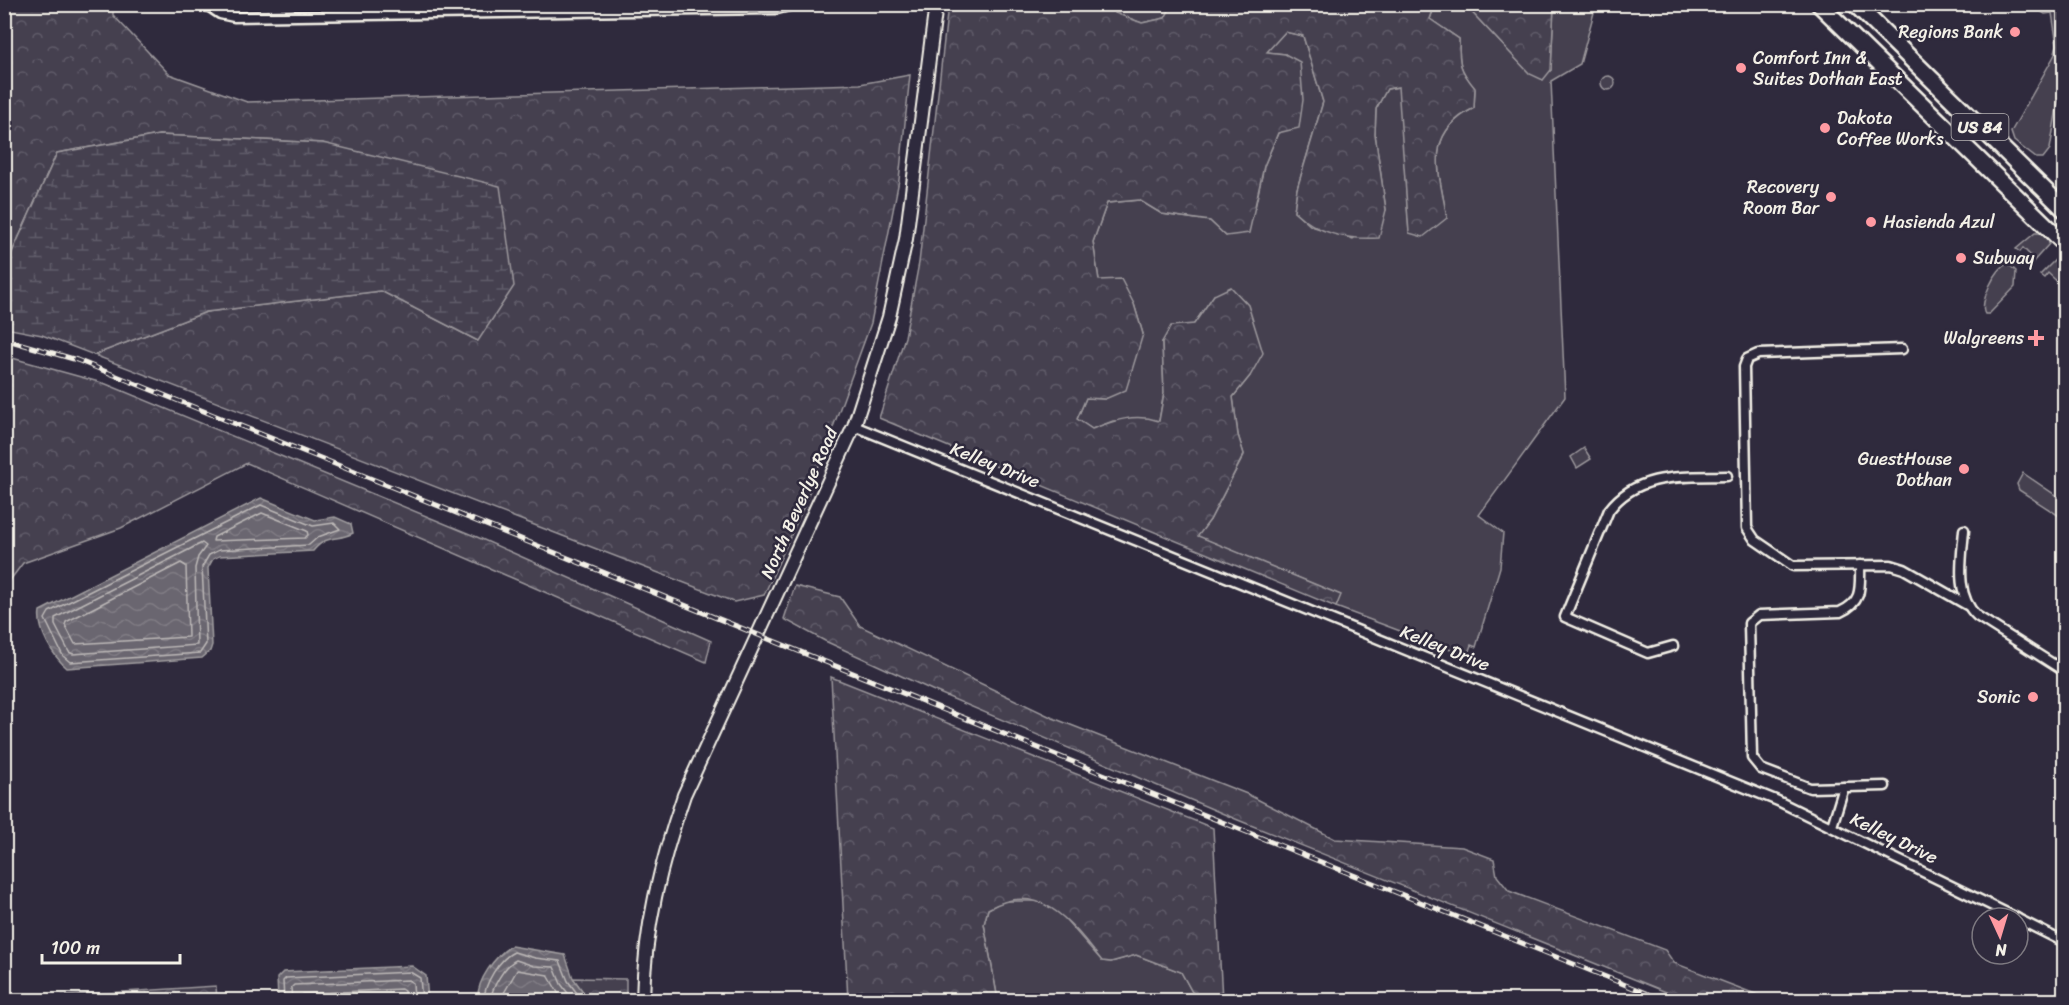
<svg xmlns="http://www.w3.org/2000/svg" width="2069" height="1005" font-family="Sriracha,sans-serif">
	<defs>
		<pattern id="forest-crowns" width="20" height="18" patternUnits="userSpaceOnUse" patternTransform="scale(1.5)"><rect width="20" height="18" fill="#454050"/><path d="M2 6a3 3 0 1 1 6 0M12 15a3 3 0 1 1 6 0" fill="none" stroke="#605c69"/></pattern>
		<pattern id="wetland-marsh" width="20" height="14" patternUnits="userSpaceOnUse" patternTransform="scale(1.5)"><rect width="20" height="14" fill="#454050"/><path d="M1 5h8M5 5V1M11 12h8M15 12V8" fill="none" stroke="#605c69"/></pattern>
		<pattern id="water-waves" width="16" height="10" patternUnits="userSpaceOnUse" patternTransform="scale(1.5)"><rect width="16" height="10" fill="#6a6670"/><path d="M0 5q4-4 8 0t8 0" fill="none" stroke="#807c84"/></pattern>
	</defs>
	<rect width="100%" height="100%" fill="#2f2a3d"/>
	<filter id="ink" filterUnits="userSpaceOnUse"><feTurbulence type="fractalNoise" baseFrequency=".0167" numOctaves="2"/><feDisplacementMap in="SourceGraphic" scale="12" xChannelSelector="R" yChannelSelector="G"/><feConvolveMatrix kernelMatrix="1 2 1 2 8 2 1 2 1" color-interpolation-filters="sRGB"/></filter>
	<g filter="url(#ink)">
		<g fill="#454050" stroke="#9c989c" stroke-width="1.5">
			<path d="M1114,5H1172L1165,18L1142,23L1115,13Z"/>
			<path d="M1435,5H1465L1530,74L1551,70L1554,5H1596L1580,64L1551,81L1565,397L1479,515L1503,533L1500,567L1476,647L1471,645L1467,656L1336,607L1340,595L1197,536L1210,520L1244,455L1238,435L1233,397L1250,376L1214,295L1194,324L1162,342L1164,393L1159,421H1113L1092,429L1077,419L1086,398L1105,399L1143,334L1134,304L1099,280L1093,242L1107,203L1139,200L1162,214L1210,221L1226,236L1255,208L1264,166L1278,133L1285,54L1266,52L1285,32L1303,36L1323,102L1297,189L1294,211L1311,226L1353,239L1386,210L1375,134L1376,109L1387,89L1399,87L1409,232L1447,218C1439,171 1423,134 1474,108L1475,89C1459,69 1459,64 1459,39L1430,19Z"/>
			<path d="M2030,5H2064V89L2058,102L2050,149L2043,158H2036L2014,141L2011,132L2054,56L2057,45L2052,13L2045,14Z"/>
			<circle cx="1608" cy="83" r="7"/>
			<path d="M2035,233H2042L2048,238L2049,244L2031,264L2033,258L2023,248L2020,252L2016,249Z"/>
			<path d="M2064,257V288L2048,273L2044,278L2040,275L2057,258Z"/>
			<path d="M2008,264L2016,271L2015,287L1989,314H1985C1978,304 1996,266 2008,264Z"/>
			<path d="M1584,448L1591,459L1577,468L1571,457Z"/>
			<path d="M2023,473L2064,501V519L2019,490L2017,484Z"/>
			<path d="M1002,901H1041L1061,914L1102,961L1111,962L1136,955L1181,972L1192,992L1210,1000H998L984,924L988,909Z"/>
		</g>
		<g fill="url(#forest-crowns)" stroke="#9c989c" stroke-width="1.5">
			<path d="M1263,4L1291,7L1296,4L1435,5L1430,19L1459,39C1459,64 1459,69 1475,88L1474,108C1423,134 1439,171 1447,218L1423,237L1409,233L1398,87L1387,89L1376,109L1375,134L1386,210L1379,238C1346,240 1318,234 1294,211L1297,189L1323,102L1303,36L1285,32L1267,52L1285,54L1300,62L1303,100L1299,128L1278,133L1264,166L1249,233L1226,236L1210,221L1162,214L1139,200L1107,203L1093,242L1099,280L1121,279L1134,304L1143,334L1126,390L1105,399L1086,398L1077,419L1092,429C1116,420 1135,413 1159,421L1164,393L1162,342L1171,326L1194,324L1214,295L1231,287L1248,305L1263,353L1250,376L1233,397L1238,435L1244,454L1210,520L1198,536L1341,595L1336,607L879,418L905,337L919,263L948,5H1114L1115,13L1142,23L1165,18L1172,5Z"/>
			<path d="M5,5H113V15L169,74L247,102L860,84L910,75L899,180L871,323L805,504L764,595L734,602L94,355L206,312L381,291L478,341L323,143L159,135L57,153L5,268Z"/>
			<path d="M1465,5H1554L1551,70L1543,80L1530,74Z"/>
			<path d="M5,356L106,384L477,537L711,641L706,662L247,463L121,528L23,563L5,587Z"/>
			<path d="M795,586L840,597L860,626L1053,718L1247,794L1335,839L1462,847L1494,859L1497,876L1509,891L1665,950L1674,963L1771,1000H1686L1238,820L932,690L825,641L784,619Z"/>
			<path d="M831,677L1213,828L1222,1000H1210L1192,992L1181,972L1136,955L1111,962L1102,961C1072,923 1040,879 988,909L984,924L998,1000H848Z"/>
			<path d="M573,978L626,979V1000H589Z"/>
			<path d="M216,986L217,1000H62V996Z"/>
		</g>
		<path fill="url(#wetland-marsh)" stroke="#9c989c" stroke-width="1.5" d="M159,135L323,143L500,186L514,286L478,341L381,291L206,312L94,355L42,335L5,328V268L57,153Z"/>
		<g fill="url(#water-waves)" stroke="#a19ea0" stroke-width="1.5">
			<path d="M261,498L315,520L335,517L351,524L353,533C336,542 328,533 313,551L219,556L213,559L208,568L212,645L210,651L202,658L67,668C53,656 37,630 40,611Z"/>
			<path d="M511,946L565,955L573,978L589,1000H478C476,981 495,956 511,946Z"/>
			<path d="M412,966L426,976L428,1000H278L277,978L283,972Z"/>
		</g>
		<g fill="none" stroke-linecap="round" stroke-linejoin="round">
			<g stroke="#bdb9b8" stroke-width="1.5">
				<path d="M261,505L313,526L334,523L340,529L318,537L309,545L219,550L209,555L202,567L206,644L200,653L70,662L63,656L45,619L49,612Z"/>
				<path d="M262,513L307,531L308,535L305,538L213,541L214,537Z"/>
				<path d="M202,543L206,546L198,557L195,568L197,645L73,654L69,652L55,625V618Z"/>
				<path d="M181,563L186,566L188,637L75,644L65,625L66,622Z"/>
				<path d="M284,1000L283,981L286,978L410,972L420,978L422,1000"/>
				<path d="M292,1000L291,988L294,985L408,980L413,983L414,1000"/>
				<path d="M301,1000L303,994L401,989L404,991L405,1000"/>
				<path d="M484,1000C484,984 499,959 514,952L535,958L560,961L568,981L582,1000"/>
				<path d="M491,1000C491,988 505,965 516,960L534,966L554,967L561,984L573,1000"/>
				<path d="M500,1000L517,970L548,975L562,1000"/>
			</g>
			<g stroke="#f4f1e8" stroke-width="13">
				<g id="street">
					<path d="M205,4L220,14L234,17L777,9L797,4"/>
					<path d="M1902,349L1758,354L1747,359L1744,367L1747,528L1755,540L1793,566L1891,565L1904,569L1967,605"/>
					<path d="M854,426L1778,801L2017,918"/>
					<path d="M1964,530C1962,558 1954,595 1977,616L2064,671"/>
					<path d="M1860,565C1860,587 1863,602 1840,612L1759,615L1749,623L1752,758L1761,769L1810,788L1885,786"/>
					<path d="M1673,646L1648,653L1565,617L1609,510C1638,472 1683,477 1727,476"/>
					<path d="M1832,826L1844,787"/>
					<path d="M2018,919L2064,942"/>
				</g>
			</g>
			<g stroke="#f4f1e8" stroke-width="16">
				<path id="secondary" d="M643,1000C644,929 661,862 684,795L854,426L889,317L906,239L936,4"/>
			</g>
			<g stroke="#f4f1e8" stroke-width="20">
				<g id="highway">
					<path d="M1819,4L2064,243"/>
					<path d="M1855,4L2064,209"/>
				</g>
			</g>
			<use href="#street" stroke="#2f2a3d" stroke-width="8"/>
			<use href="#secondary" stroke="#2f2a3d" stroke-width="12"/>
			<use href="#highway" stroke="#2f2a3d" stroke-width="15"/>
			<g stroke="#f4f1e8" stroke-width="5">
				<path id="rail" d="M4,339L77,360L149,389L1663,1000"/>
			</g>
			<use href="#rail" stroke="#2f2a3d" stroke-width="3" stroke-dasharray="9" stroke-linecap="butt"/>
		</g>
	</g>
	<g fill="#ff9aa2" stroke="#2f2a3d" stroke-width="2">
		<circle cx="2015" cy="32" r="6"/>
		<circle cx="1741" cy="68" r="6"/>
		<circle cx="1825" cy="128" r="6"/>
		<circle cx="1831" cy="197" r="6"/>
		<circle cx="1871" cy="222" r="6"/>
		<circle cx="1961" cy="258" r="6"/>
		<path d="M2033 329h6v6h6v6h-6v6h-6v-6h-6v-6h6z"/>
		<circle cx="1964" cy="469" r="6"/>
		<circle cx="2033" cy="697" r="6"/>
	</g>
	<g text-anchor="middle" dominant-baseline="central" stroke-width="5" stroke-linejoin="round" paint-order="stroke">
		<rect fill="#2f2a3d" stroke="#b9b5b5" stroke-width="1.5" x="1951.5" y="114" width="57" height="26" rx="4.5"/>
		<g font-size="16" font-weight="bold" fill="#f4f1e8">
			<text x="1980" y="127">US 84</text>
		</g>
		<g font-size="18" fill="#f4f1e8" stroke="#2f2a3d" text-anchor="end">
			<text x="2003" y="32">Regions Bank</text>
			<text x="1753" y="58" text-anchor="start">Comfort Inn &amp;<tspan x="1753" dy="21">Suites Dothan East</tspan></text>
			<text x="1837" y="118" text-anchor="start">Dakota<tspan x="1837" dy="21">Coffee Works</tspan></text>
			<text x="1819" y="187">Recovery<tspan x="1819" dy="21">Room Bar</tspan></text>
			<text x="1883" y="222" text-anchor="start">Hasienda Azul</text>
			<text x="1973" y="258" text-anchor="start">Subway</text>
			<text x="2024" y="338">Walgreens</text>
			<text x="1952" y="459">GuestHouse<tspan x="1952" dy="21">Dothan</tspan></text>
			<text x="2021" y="697">Sonic</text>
		</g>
		<g font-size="18" fill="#f4f1e8" stroke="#2f2a3d">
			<text transform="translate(995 465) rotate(22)">Kelley Drive</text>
			<text transform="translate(799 503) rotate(-66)">North Beverlye Road</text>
			<text transform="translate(1445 648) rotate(22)">Kelley Drive</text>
			<text transform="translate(1894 838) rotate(26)">Kelley Drive</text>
		</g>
	</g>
	<rect width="2069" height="1005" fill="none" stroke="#2f2a3d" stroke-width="24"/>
	<rect x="12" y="12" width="2045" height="981" fill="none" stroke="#f4f1e8" stroke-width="2" filter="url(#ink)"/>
	<g transform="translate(2000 936) rotate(176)"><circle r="28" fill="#2f2a3d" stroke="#7e7a81" stroke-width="1.5"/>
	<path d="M0-4.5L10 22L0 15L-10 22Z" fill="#ff9aa2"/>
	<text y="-9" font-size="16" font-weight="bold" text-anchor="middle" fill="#f4f1e8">N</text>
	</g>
	<path d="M42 954v9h138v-9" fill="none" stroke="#f4f1e8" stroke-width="3"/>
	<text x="51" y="954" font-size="18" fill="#f4f1e8" stroke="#2f2a3d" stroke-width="4.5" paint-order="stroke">100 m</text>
</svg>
